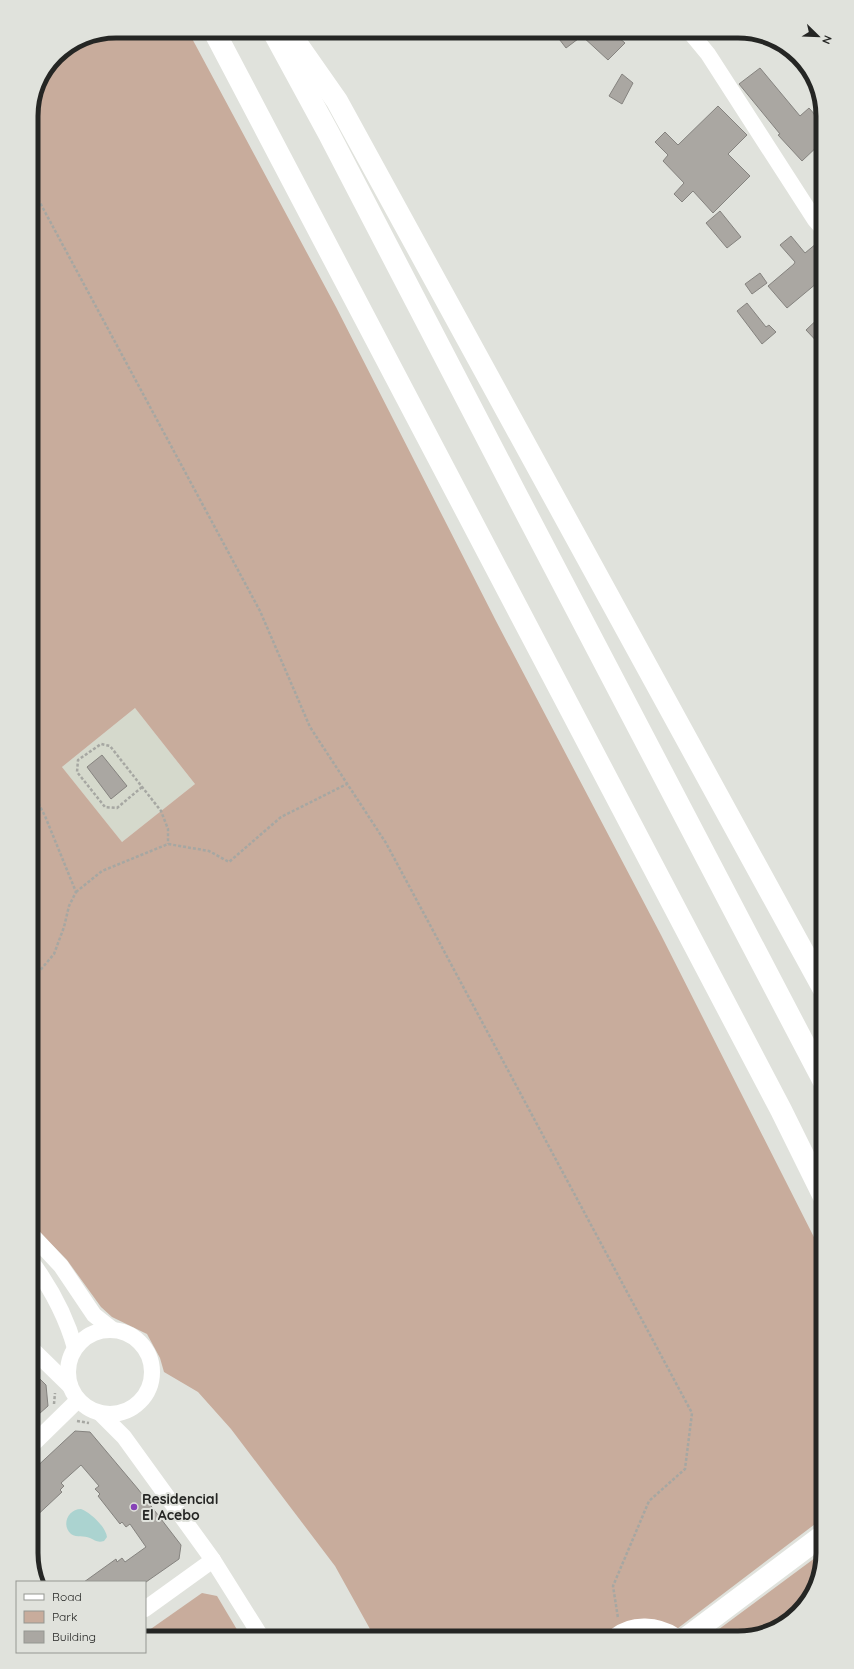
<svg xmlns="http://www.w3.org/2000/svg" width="854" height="1669" font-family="Quicksand,sans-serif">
	<rect width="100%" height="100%" fill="#e0e2dc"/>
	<path fill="#d5d9cc" d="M135,708L195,784L122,842L62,767Z"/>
	<g fill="#c8ac9c" fill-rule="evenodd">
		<path d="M116,31H188L336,307L496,621L661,935L823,1255V1518L665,1638H375L335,1566L231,1429L198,1392L164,1372L160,1358L147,1334L112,1317L101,1307L67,1260L31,1223V110L38,83L56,56L84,37ZM135,708L195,784L122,842L62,767Z"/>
		<path d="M823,1552L809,1601L770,1632L738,1638H707Z"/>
		<path d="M202,1593L217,1596L242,1638H145V1633Z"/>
	</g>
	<path fill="#abd3d0" d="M81,1509C90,1512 106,1527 107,1537L104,1541C97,1543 95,1540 90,1538C84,1535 77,1538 71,1534C61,1525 68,1509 81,1509Z"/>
	<g fill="#aaa7a2" stroke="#85837f">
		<path d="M553,31H611L625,43L608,60L582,36L566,48Z"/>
		<path d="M760,68L800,116L809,108L823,124V141L802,161L778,135L780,134L739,84Z"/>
		<path d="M622,74L633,83L622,104L609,96Z"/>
		<path d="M718,106L747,135L728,154L750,176L713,213L693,191L682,202L674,194L684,183L663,161L668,155L655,142L665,132L678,145Z"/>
		<path d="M720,211L741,237L727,248L706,223Z"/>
		<path d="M791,236L805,253L817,243L823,250V278L787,308L768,286L794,264L795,262L780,245Z"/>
		<path d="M760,273L767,283L752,294L745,284Z"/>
		<path d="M747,303L766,327L769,325L776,332L762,344L737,311Z"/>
		<path d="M823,314V348L806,330Z"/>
		<path d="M102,755L127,786L111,799L87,767Z"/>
		<path d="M31,1370L46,1385L48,1406L31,1421Z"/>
		<path d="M75,1431L90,1432L138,1489L181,1545L179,1559L146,1582H84L116,1559L117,1562L122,1558L125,1562L146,1547L130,1524L126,1527L122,1522L120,1524L98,1496L100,1494L95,1489L99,1486L81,1465L61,1483L64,1486L60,1490L62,1492L31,1521V1472Z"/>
	</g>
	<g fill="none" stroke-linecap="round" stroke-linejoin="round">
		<g stroke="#a6a7a2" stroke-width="2.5" stroke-dasharray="3 2" stroke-linecap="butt">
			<path d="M31,186L260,611L310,727L386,843L692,1413L685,1469L649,1501L613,1586L618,1618"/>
			<path d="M142,787L117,808L105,807L77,772L78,760L101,744L110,746L161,811L168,829V844"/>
			<path d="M76,892L102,871L168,844L209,851L229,862L281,817L347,784"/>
			<path d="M31,981L54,954L64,927L69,906L76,892L45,816L31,789"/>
			<path d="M54,1404L55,1393"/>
			<path d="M77,1421L89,1423"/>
		</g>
		<g stroke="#fff" stroke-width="16">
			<path d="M689,31L708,54L815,220L823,229"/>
			<path d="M31,1234L61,1266L94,1315L113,1330"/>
			<path d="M31,1261C51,1288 66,1316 75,1348"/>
			<circle cx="110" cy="1372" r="42"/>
			<path d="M31,1348L70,1386"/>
			<path d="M100,1413L124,1437L213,1560L262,1638"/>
			<path d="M31,1446L78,1400"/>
			<path d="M145,1609L213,1560"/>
		</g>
		<g stroke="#fff" stroke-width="21">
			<path d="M617,1638C633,1625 657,1627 674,1638"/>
			<path d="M686,1638L823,1535"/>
		</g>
		<g stroke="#fff" stroke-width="22">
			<path d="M214,31L781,1110L823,1195"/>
			<path d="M273,31L329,134L514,490L823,1080"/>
			<path d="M288,31L337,101L823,988"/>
		</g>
	</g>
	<circle fill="#8743b7" stroke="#e0e2dc" stroke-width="1.5" cx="134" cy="1507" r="4"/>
	<g text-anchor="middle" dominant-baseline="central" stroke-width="4" stroke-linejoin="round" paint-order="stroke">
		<g font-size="14" font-weight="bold" fill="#252624" stroke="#e0e2dc" text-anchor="start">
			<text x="142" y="1499">Residencial<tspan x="142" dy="16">El Acebo</tspan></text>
		</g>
	</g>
	<path d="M0 0H854V1669H0ZM116 38H738A78 78 0 0 1 816 116V1553A78 78 0 0 1 738 1631H116A78 78 0 0 1 38 1553V116A78 78 0 0 1 116 38Z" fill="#e0e2dc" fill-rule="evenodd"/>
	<path fill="none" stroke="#252624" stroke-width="5" d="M116 38H738A78 78 0 0 1 816 116V1553A78 78 0 0 1 738 1631H116A78 78 0 0 1 38 1553V116A78 78 0 0 1 116 38Z"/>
	<rect x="16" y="1581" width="130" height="72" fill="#e0e2dc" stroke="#959792"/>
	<rect x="24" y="1594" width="20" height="6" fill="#ffffff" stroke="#959792"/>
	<text x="52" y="1601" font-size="12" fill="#252624">Road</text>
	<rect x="24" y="1611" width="20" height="12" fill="#c8ac9c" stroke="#959792"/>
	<text x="52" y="1621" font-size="12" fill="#252624">Park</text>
	<rect x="24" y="1631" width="20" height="12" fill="#aaa7a2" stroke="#959792"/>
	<text x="52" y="1641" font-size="12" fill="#252624">Building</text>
	<g transform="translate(818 36) rotate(113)" stroke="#e0e2dc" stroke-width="3" paint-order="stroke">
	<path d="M0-3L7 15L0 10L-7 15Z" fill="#252624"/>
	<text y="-6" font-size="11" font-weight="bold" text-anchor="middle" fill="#252624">N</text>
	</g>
</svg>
